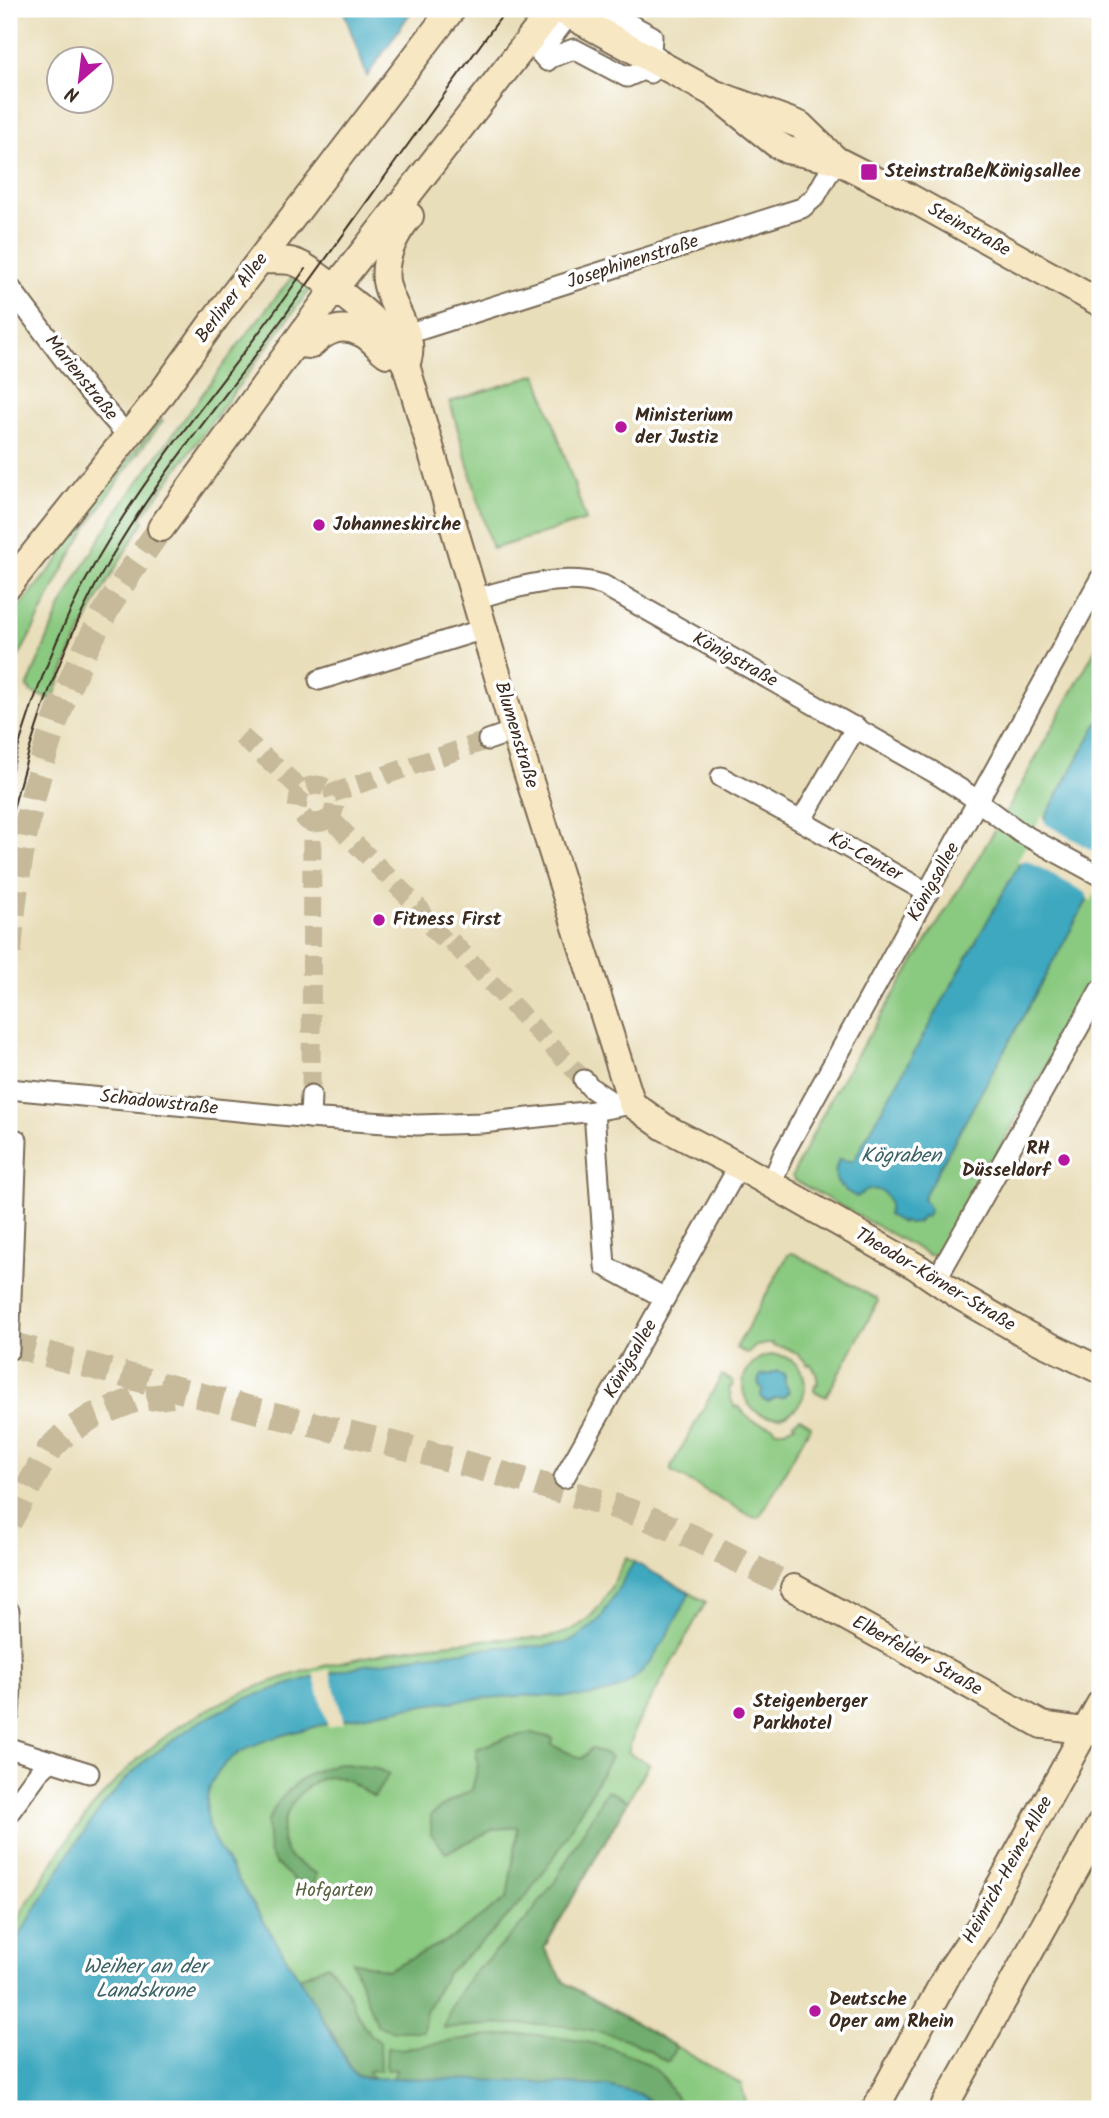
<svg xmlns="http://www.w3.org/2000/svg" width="1109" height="2118" font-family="Kalam,sans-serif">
	<rect width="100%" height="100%" fill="#fff"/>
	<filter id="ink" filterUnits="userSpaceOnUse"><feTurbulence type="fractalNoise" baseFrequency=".0143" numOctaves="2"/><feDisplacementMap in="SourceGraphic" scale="14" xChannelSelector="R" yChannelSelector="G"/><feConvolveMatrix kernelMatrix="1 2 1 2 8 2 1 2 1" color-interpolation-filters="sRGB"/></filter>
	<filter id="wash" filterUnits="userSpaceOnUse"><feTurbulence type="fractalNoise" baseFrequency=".00686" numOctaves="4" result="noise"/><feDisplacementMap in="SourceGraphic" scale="28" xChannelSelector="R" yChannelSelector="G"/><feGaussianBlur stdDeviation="1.57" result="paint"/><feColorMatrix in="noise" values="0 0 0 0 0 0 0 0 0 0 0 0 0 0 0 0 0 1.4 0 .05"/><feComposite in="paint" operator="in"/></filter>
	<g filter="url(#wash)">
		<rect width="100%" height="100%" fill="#e9deba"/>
		<g fill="#8ac980" stroke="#627a4f" stroke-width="2">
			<path d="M296,272L313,285L141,518L144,521C109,577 76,634 54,696L51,699L30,692V689L27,688L59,611L77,577L115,514L241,341Z"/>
			<path d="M537,374L586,520L492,549L450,402Z"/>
			<path d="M161,419L163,421C127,466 94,513 66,564C47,599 33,635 11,669L9,667V619L60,558L72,527L78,519Z"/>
			<path d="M1100,641V969L958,1223L935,1255H929L794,1180L792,1176L834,1092L1005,814Z"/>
			<path d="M791,1253L795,1254L877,1299L878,1302L826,1397L814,1391L815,1385L818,1384L816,1373L811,1364L808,1365C799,1353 788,1346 773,1346V1343L756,1346L747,1354L736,1348L788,1255Z"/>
			<circle cx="774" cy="1386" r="31"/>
			<path d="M722,1375L733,1381L732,1387H729L731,1399L735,1408L738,1406L752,1421L774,1427L775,1430H785L795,1425L794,1422L800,1418L811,1425L761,1515L757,1518L753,1517L671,1471V1467Z"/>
			<path d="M626,1558L706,1602L636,1726L628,1752L649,1764L544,1948L564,1982L741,2084L748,2109H9C9,2065 9,2021 9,1977C9,1965 5,1946 10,1935C19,1912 40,1884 53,1862C130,1742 215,1687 355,1659C375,1655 396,1650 417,1647C443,1644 470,1641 496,1639C523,1638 554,1642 578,1626C602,1612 613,1582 626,1558Z"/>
		</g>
		<g fill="#6fad6e" stroke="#556c46" stroke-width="2">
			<path d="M532,1733L553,1738L552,1745L582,1759L591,1748L611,1757L556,1854L526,1896L492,1933L447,1973L426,2011L423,2031H395L377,2026L352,1961L387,1970L452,1938L507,1898L518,1827L494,1829L446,1853L431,1834V1815L448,1802L472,1790L478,1765L476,1749L506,1738Z"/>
			<path d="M338,1763L375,1768L389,1774L374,1797C364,1791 352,1781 341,1778C308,1769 273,1818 284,1847C288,1861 306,1867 317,1874L310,1893L276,1864L269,1853L267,1823L277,1803L292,1787L310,1773Z"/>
			<path d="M607,1790L628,1801L544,1948L564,1982L676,2047L668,2062C654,2055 640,2044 625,2039C565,2019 506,2023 444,2028L452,2004L469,1978L527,1919L554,1883Z"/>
			<path d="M327,1965C352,1984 353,2024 380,2042L381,2070L368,2071L369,2075L374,2079L357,2076L350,2068L331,2031L298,1978Z"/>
			<path d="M527,2034C568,2038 625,2044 658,2072C664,2077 667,2084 671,2090C675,2097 680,2102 682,2109H660L639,2094L607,2086L391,2078L395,2075L396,2069L386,2070L387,2047L401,2049L480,2037Z"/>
		</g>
		<g fill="#3ea8bf" stroke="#3c696e" stroke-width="2">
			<path d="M343,9H413L367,76Z"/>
			<path d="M1100,719V877L923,1198L930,1209L926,1217L923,1216L917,1223L908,1224L904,1221L902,1223L888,1215C894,1192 874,1181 857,1197C838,1188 830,1180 839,1159L849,1161L854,1160Z"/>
			<path d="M777,1371L785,1374V1383L789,1391L784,1397L776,1398L768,1402L761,1397L762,1389C758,1385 757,1380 761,1375L770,1374Z"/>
			<path d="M634,1562L690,1593C671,1626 654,1673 617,1689C586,1702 549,1694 517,1696C443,1700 373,1711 302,1730C276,1737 245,1744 225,1764C202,1787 203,1815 215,1842L316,2006L350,2068L357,2076L368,2079L391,2078L482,2080L607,2086L639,2094L660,2109H9V1953L68,1855L101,1808L125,1780L147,1759L194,1725L217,1713L247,1698L309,1678L360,1666L411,1657L499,1647L546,1646L564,1643L577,1638L600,1619Z"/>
		</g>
		<g fill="#e9deba">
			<path d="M1042,816L1046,824L1100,855V885L1091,901L1088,899L1086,893L1026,860L1019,862L1018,860Z"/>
			<path d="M329,1669L344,1723L328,1727L313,1673Z"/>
		</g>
	</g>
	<g filter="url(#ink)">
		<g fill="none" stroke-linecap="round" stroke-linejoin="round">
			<g stroke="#c6ba9b" stroke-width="19" stroke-dasharray="19 10" stroke-linecap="butt">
				<path d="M241,736L302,790C313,783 323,783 333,793"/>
				<path d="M302,790L299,794L297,809L307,821L312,823L311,1095"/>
				<path d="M326,814L330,818C335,811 337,801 333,793L488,740"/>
				<path d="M312,820V823L322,822L330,818L422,911L419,915L444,940L447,937L454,944L584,1080"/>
			</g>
			<g stroke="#c6ba9b" stroke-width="26" stroke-dasharray="26 13" stroke-linecap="butt">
				<path d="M9,953C17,843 43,728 95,631C114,594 137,561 161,528"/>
				<path d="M9,1344L262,1412L409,1448L605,1503L641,1515L692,1537L794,1588"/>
				<path d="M9,1522L49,1450L65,1434L93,1416L137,1399L174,1395"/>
			</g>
			<g stroke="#786955" stroke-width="23">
				<g id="street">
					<path d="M565,9L568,11L565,14L566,19L540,53L547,61L550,58L574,49L627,77L643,70L650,73L658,57L651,53L652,36L601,9"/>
					<path d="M9,286L88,391L128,436"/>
					<path d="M407,334L802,208L815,197L836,160"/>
					<path d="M474,599C514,588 562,572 603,585L935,773L968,794L1021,833L1100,876"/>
					<path d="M319,680L484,629"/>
					<path d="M856,727L801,821L928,893"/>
					<path d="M488,740L514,731"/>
					<path d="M721,777L801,821"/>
					<path d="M584,1080L591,1088L618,1106"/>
					<path d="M9,1089L322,1119L417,1125L482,1123L594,1111L632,1104"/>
					<path d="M594,1111L605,1266L665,1298"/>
					<path d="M310,1118L311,1095"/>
					<path d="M771,1185L784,1153L1100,579"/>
					<path d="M936,1280L1100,990"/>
					<path d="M9,1350L17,1140"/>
					<path d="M564,1478L739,1166"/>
					<path d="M9,1611L11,1688L9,1715"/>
					<path d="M9,1748L89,1773"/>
					<path d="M9,1813L39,1772L51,1761"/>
				</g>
			</g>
			<g stroke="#786955" stroke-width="30">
				<g id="secondary">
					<path d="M559,9L713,93L800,125L836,160"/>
					<path d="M713,93L775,143L787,150L836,160L909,197L1100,303"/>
					<path d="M261,260C272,261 284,259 294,262C305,265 313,273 322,279C360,307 383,323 406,365L514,731L632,1104L664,1127L739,1166L917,1267L961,1297L1027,1335L1100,1370"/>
					<path d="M296,344L311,345C325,331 341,323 361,333C371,337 378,348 387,354"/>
					<path d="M408,359C412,346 407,334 402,322C397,310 388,295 386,281C383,258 395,233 410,216"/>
					<path d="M161,528L335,288L553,9"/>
					<path d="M9,585L158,398L217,316L452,9"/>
					<path d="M794,1588L1042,1725L1099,1733"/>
					<path d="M875,2109L949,1972L981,1925L999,1887L1100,1704"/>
					<path d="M943,2109L1100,1825"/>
				</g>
			</g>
			<use href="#street" stroke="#fff" stroke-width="19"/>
			<use href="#secondary" stroke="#f8e7c3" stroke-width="26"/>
			<g stroke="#3b2a1e" stroke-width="2">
				<path d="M9,780C33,692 65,609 114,531C171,439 244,358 305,269"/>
				<path d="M9,826C32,730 63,639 113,554C161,472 224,399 280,322C356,218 430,112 507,9"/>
			</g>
		</g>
	</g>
	<g fill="#b5179e" stroke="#fff" stroke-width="2.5">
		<rect x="860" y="163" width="18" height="18" rx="3.5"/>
		<circle cx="621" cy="427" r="7"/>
		<circle cx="319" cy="525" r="7"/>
		<circle cx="379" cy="920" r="7"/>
		<circle cx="1064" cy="1160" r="7"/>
		<circle cx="739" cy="1713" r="7"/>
		<circle cx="815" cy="2011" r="7"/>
	</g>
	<g text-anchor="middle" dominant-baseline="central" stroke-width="7" stroke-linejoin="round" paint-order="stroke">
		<g font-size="19" font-weight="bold" fill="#3b2a1e" stroke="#fff" text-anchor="start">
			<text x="885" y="172">Steinstraße/Königsallee</text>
			<text x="635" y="416">Ministerium<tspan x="635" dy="22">der Justiz</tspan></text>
			<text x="333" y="525">Johanneskirche</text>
			<text x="393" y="920">Fitness First</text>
			<text x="1050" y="1149" text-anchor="end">RH<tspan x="1050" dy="22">Düsseldorf</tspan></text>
			<text x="753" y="1702">Steigenberger<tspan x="753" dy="22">Parkhotel</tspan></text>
			<text x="829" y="2000">Deutsche<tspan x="829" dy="22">Oper am Rhein</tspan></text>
		</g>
		<g font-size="19" fill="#3b2a1e" stroke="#fff">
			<text transform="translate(969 230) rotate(29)">Steinstraße</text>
			<text transform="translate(633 262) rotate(-18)">Josephinenstraße</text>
			<text transform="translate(232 298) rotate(-53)">Berliner Allee</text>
			<text transform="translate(81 378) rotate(51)">Marienstraße</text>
			<text transform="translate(735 660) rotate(29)">Königstraße</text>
			<text transform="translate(516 735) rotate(73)">Blumenstraße</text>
			<text transform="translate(865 857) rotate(29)">Kö-Center</text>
			<text transform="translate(934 882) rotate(-61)">Königsallee</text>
			<text transform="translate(159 1103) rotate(6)">Schadowstraße</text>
			<text transform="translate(935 1280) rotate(31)">Theodor-Körner-Straße</text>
			<text transform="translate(631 1359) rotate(-60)">Königsallee</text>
			<text transform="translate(917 1656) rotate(29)">Elberfelder Straße</text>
			<text transform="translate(1008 1870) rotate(-61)">Heinrich-Heine-Allee</text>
		</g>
		<g font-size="19" fill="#576240" stroke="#fff">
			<text x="334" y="1891">Hofgarten</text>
		</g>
		<g font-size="21" font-style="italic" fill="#3c6366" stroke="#fff">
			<text x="901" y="1156">Kögraben</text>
			<text x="145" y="1967">Weiher an der<tspan x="145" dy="24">Landskrone</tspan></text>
		</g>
	</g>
	<rect width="1109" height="2118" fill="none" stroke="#fff" stroke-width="35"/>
	<g transform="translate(80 80) rotate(208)"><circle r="33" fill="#ffffff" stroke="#b1aaa5" stroke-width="2"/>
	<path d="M0-5L12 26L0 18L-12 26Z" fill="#b5179e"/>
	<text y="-10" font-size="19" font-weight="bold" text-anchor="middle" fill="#3b2a1e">N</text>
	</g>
</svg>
